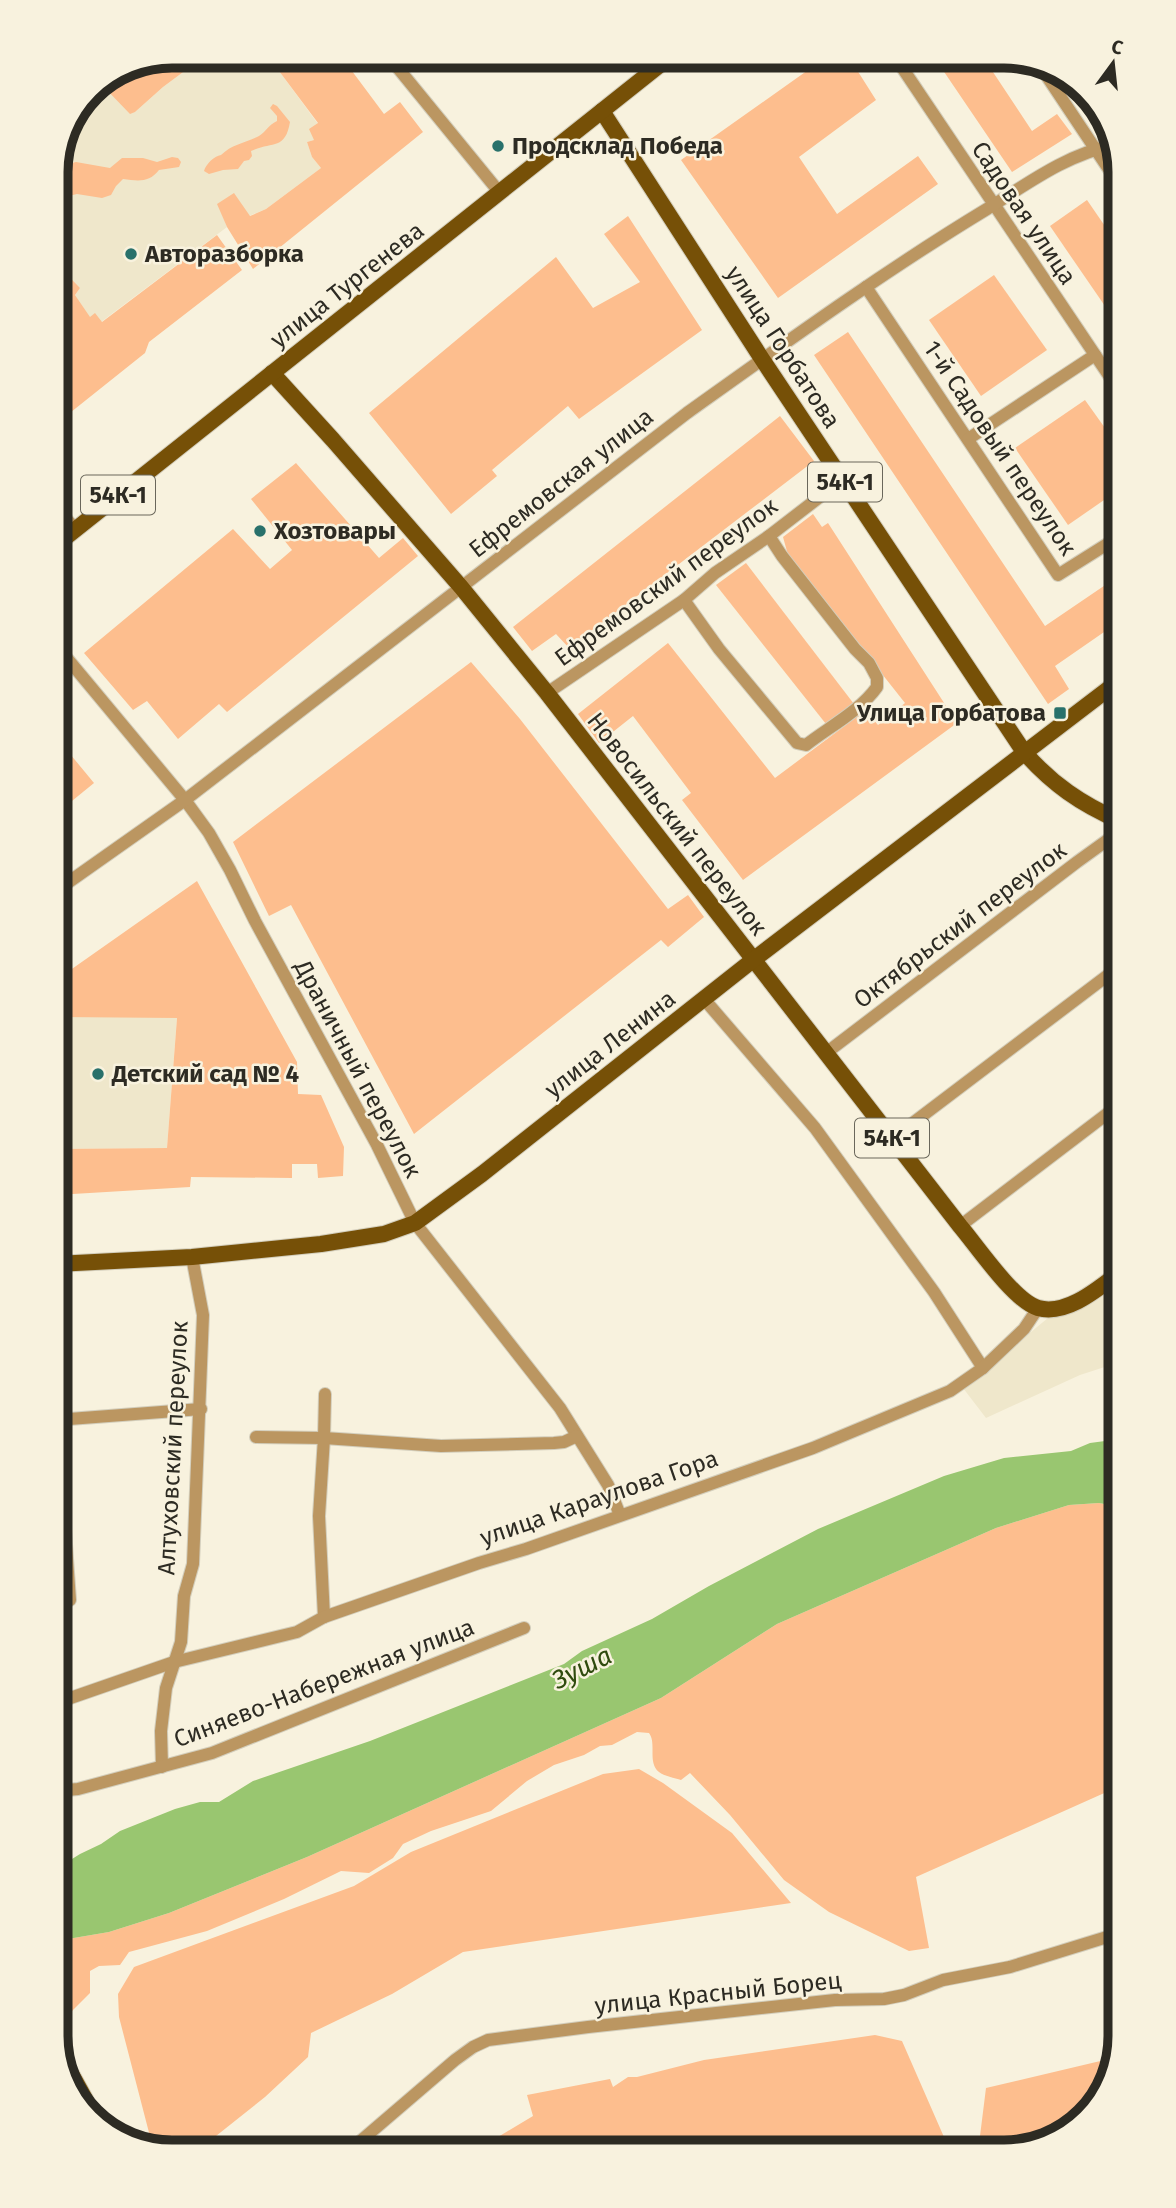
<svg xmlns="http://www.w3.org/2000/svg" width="1176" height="2208" font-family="'Fira Sans',sans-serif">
	<rect width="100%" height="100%" fill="#f8f2de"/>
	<g fill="#efe7cb">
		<path d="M273,63L318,124L314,140L307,142L312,157L321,168L266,209L249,216L234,194L218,204L227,227L101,322L90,318L75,295L80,288L56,263V165L79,115L90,107L86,101L104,86L135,112L163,87L194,64Z"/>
		<path d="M59,1017H177L167,1148L56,1149V1019Z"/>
		<path d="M1120,1282V1362L1080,1375L986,1418L963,1388L1048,1318L1072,1313L1099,1299Z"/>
	</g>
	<g fill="#fdbe8e">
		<path d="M934,57H983L1032,131L1057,114L1072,134L1012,172Z"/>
		<path d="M825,58H851L850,59L876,100L799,157L837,214L918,156L938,184L778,298L681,160Z"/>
		<path d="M273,63H346L384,114L400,102L423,132L253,269L227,227L217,204L234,193L250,216L266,209L321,168L312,157L307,142L314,140L309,129L318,123Z"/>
		<path d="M194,64L163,87L135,112L130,114L104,87L86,101L90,107L79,115L90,90L128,65Z"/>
		<path d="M273,104L277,106L290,122C285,151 272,141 251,151L252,156L249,160L244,161L238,169L223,170L209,174L204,171C206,164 214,156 221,155C232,144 245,143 259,136C266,132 268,125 277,121V116L270,108Z"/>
		<path d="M172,157L178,158L181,162L179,167L159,170C149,183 138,181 123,179L116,186L111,195L102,198L77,194L56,199V182L62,183L63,179L56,173L57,167L76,162L110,168L122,158H143L157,162Z"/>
		<path d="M1087,200L1120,248V328L1050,226Z"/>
		<path d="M628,216L702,330L579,419L568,406L492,470L497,476L451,514L369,413L556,257L593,308L640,282L604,234Z"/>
		<path d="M217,235L242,270L149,342L145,353L56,424V263L80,288L75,295L90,317L95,313L102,322Z"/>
		<path d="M994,275L1047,350L981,396L929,320Z"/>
		<path d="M848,332L1045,626L1120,575V621L1055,666L1069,689L1048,704L814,355Z"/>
		<path d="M1085,400L1120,449V489L1068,525L1015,448Z"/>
		<path d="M780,416L814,461L569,648L556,634L532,651L513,627Z"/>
		<path d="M296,463L379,558L403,538L418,556L227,712L219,704L178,739L147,701L133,710L84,653L233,529L270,569L292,550L251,499Z"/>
		<path d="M813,514L822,527L828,523L957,723L743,880L682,800L691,793L633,716L599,743L578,714L668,643L775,778L866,710L878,725L905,703L788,555L783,537Z"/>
		<path d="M746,563L854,704L826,724L716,585Z"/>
		<path d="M471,662L520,719L668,909L688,895L704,917L668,947L661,940L414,1134L291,905L269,916L233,842Z"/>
		<path d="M56,737L94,783L56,814Z"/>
		<path d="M197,881L297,1062L298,1094L321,1095L344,1147L343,1176L318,1178L317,1164H292V1178L191,1177L190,1187L56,1195V1149L167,1148L177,1018L59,1017L56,1014V975L59,978Z"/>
		<path d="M1099,1503L1120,1507V1786L916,1877L929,1948L909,1951L829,1912L784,1880L730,1815L690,1773L681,1780C675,1778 664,1776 659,1772C647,1762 657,1744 649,1733L637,1732L612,1745L600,1746L584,1755L554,1765L527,1781L491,1811L431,1831L403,1844L393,1858L369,1873L341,1871L284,1899L207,1931L129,1952L120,1965L99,1966L90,1971V1993L73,2010L64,2022L73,2045L66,2051L56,2036V1941L109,1932L169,1913L307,1857L661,1698L777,1624L996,1528L1069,1505Z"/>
		<path d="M639,1769L663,1783L732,1833L791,1903L463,1952L392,1994L311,2033L308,2057L265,2097L216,2136L223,2151L165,2152L153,2148L119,2017L118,1994L134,1967L354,1886L411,1852L603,1774Z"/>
		<path d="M875,2035L902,2041L947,2144L478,2149L533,2116L527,2095L610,2079L613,2087L628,2077H637L704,2060Z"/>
		<path d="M1113,2058L1100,2101L1049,2143L979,2144L986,2088Z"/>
	</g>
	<path fill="#99c670" d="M1120,1439V1507L1099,1503L1069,1505L996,1528L777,1624L661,1698L307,1857L169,1913L109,1932L56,1941V1869L80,1854L101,1844L120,1831L175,1809L200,1802H219L253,1781L370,1741L564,1664L582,1651L652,1619L709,1586L818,1529L944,1476L1004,1458L1071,1451L1090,1443Z"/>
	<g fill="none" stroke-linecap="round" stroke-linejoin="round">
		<g stroke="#d3cebc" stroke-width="14">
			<g id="minor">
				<path d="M895,57L1120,392"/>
				<path d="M393,62L500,193"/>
				<path d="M1040,66L1120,186"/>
				<path d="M866,287L1058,575L1120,536"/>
				<path d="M968,439L1095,355"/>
				<path d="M56,507L75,529"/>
				<path d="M684,600L719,649L797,743L806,745C829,727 860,711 877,687V678L869,663L855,649L782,556L769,536"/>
				<path d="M56,645L185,800L209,833L230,870L255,921L377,1145L415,1223L560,1408L608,1485L620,1515"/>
				<path d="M547,693L684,600L715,573L769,536L843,479"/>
				<path d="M56,891L185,800L687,413C785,343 883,272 987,209C1027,184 1067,154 1114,145"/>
				<path d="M704,999L815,1128L934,1292L983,1368"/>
				<path d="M826,1053L1077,862L1120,831"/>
				<path d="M893,1138L1120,966"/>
				<path d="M960,1226L1120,1104"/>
				<path d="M57,1419L70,1600"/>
				<path d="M56,1420L201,1409"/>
				<path d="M256,1437L324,1438L441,1446L554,1443L564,1442L577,1436"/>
				<path d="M324,1617L319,1516L324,1438L325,1394"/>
				<path d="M56,1703L174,1662L297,1632L324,1617L479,1563L526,1549L813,1448L950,1391L983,1368L1024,1329L1038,1308"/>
				<path d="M162,1767L161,1731L166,1688L181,1642L184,1596L193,1564L203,1315L192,1257"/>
				<path d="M56,1791L78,1789L212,1753L524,1628"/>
				<path d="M350,2150L455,2060L473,2047L488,2040L588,2027L835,2000L884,1999L904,1995L943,1980L1010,1967L1120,1933"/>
			</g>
		</g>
		<g stroke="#d3cebc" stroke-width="18">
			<g id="major">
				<path d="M602,111L762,359L1024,752C1052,784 1081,804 1120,821"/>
				<path d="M272,373L333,440L461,587L547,693L960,1226C977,1246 1014,1301 1038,1308C1067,1316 1099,1288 1120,1272"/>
				<path d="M56,545L666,60"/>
				<path d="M56,1264L192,1257L321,1244L384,1234L415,1223L482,1174L753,960L1120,680"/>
				<path d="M59,2052L95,2117"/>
			</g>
		</g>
		<use href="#minor" stroke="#bb9661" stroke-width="12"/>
		<use href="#major" stroke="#765007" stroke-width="16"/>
	</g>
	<g fill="#29716b" stroke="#f8f2de" stroke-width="2.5">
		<circle cx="498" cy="146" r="7"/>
		<circle cx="131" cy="254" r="7"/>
		<circle cx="260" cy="531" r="7"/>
		<rect x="1053" y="706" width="14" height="14" rx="3.5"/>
		<circle cx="98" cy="1074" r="7"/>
	</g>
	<g text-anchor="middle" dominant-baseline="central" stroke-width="5" stroke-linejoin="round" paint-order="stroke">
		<g fill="#f8f2de" stroke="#6a675b" stroke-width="2">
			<rect x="808" y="462.5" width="74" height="39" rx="5"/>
			<rect x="81" y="475.5" width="74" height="39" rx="5"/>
			<rect x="855" y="1118.5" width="74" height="39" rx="5"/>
		</g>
		<g font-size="23" font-weight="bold" fill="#2d2b23">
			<text x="845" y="482">54К-1</text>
			<text x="118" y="495">54К-1</text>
			<text x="892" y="1138">54К-1</text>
		</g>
		<g font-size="24" font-weight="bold" fill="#2d2b23" stroke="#f8f2de" text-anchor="start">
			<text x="512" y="146">Продсклад Победа</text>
			<text x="145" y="254">Авторазборка</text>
			<text x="274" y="531">Хозтовары</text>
			<text x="1046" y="713" text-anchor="end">Улица Горбатова</text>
			<text x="112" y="1074">Детский сад № 4</text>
		</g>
		<g font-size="24" fill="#2d2b23" stroke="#f8f2de">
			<text transform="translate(1024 213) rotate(56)">Садовая улица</text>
			<text transform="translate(347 285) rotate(-38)">улица Тургенева</text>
			<text transform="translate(783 347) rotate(57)">улица Горбатова</text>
			<text transform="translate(1000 448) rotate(56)">1-й Садовый переулок</text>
			<text transform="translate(561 483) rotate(-38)">Ефремовская улица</text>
			<text transform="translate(666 582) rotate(-36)">Ефремовский переулок</text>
			<text transform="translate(677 824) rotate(52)">Новосильский переулок</text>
			<text transform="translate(960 925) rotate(-37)">Октябрьский переулок</text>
			<text transform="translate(610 1044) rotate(-38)">улица Ленина</text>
			<text transform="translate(358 1069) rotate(62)">Драничный переулок</text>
			<text transform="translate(173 1448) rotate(-87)">Алтуховский переулок</text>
			<text transform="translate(599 1498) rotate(-19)">улица Караулова Гора</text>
			<text transform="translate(324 1683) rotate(-21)">Синяево-Набережная улица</text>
			<text transform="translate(718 1993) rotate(-6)">улица Красный Борец</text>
		</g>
		<g font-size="26" font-style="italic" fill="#2f4b0e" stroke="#f8f2de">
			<text transform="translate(582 1668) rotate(-27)">Зуша</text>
		</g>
	</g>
	<path d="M0 0H1176V2208H0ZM172 68H1004A104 104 0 0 1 1108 172V2036A104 104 0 0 1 1004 2140H172A104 104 0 0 1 68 2036V172A104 104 0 0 1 172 68Z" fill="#f8f2de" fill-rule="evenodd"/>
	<path fill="none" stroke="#2d2b23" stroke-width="9" d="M172 68H1004A104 104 0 0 1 1108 172V2036A104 104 0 0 1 1004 2140H172A104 104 0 0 1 68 2036V172A104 104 0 0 1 172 68Z"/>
	<g transform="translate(1113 63) rotate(15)" stroke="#f8f2de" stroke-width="5" paint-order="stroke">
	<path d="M0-5L12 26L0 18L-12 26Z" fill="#2d2b23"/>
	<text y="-10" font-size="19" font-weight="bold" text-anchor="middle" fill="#2d2b23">С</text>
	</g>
</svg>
